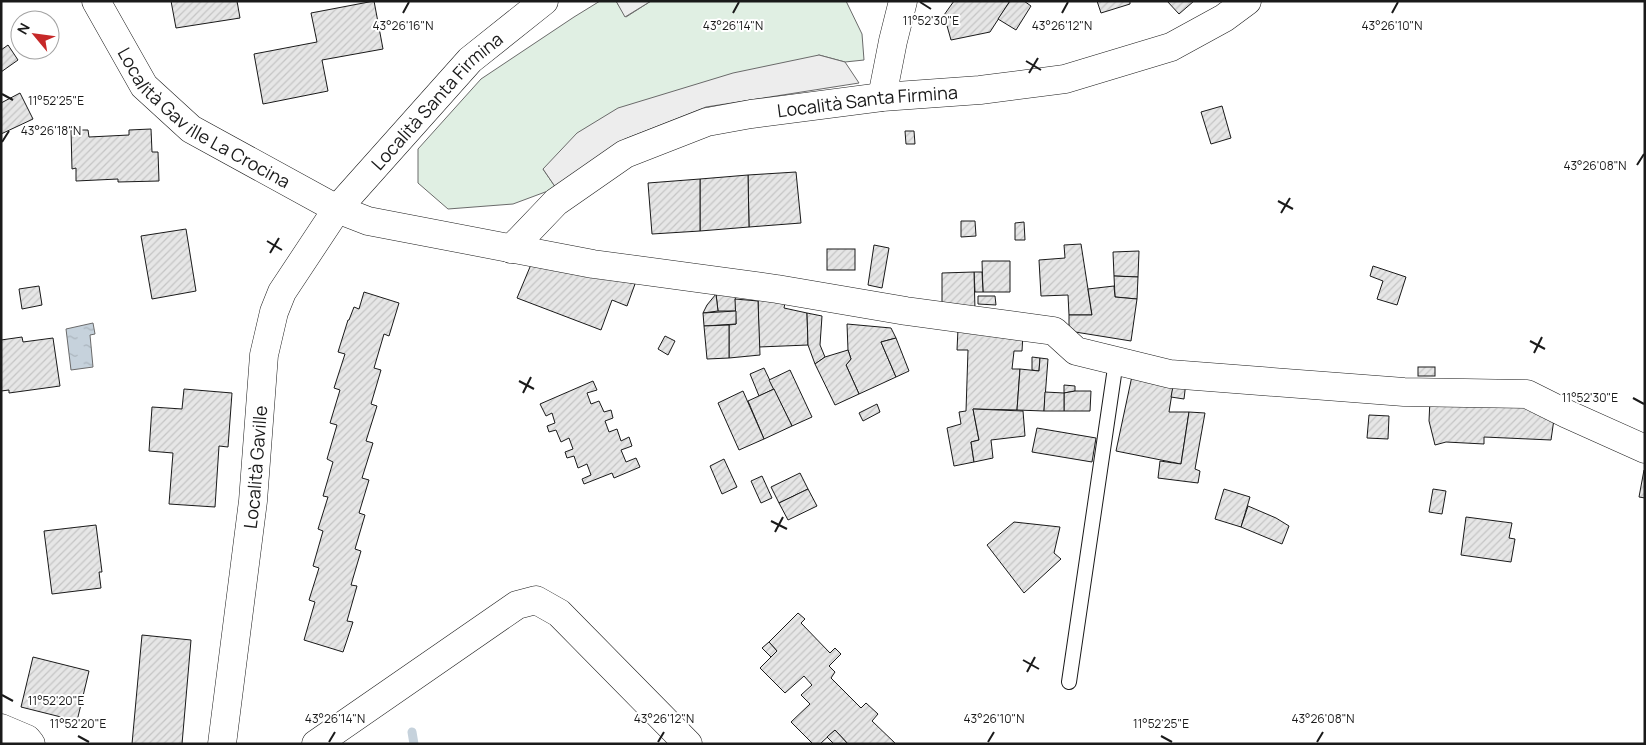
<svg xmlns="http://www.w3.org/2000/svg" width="1646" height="745" font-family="Manrope,sans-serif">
	<defs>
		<pattern id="water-ripples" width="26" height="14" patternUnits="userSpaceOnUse" patternTransform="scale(1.25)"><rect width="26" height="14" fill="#c6d2dc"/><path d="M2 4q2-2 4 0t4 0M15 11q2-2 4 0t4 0" fill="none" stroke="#aab4bc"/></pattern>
		<pattern id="building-hatch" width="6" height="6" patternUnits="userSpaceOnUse" patternTransform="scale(1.25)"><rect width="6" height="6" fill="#e6e6e6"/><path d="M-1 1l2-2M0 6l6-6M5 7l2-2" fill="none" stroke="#c5c5c5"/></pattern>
	</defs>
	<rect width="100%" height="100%" fill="#fff"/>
	<path fill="#e0efe3" stroke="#6a6a6a" d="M600,1H616L626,17L651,1H846L862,34L864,60L845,62L819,55L543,169L556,188L513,204L448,209L418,183V149L481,79L574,17Z"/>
	<g fill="#ededed" stroke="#6a6a6a">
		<path d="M616,1H651L625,17Z"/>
		<path d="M819,55L845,62L859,83L706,107L625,139L556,188L543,169L577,133L618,108L733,73Z"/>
	</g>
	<path fill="url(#water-ripples)" stroke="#6a6a6a" d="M93,323L95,334L90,335L93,367L71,370L66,329Z"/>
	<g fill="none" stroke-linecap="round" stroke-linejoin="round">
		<path stroke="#c6d2dc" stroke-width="9" d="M412,732L414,744"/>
	</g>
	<g fill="url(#building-hatch)" stroke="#1a1a1a">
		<path d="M171,1H237L240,18L176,28Z"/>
		<path d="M374,1L383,49L322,60L328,91L263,104L254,54L317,42L311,13Z"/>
		<path d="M954,1H1010L990,32L951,40L944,15Z"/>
		<path d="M1010,1H1024L1031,6L1016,30L998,19Z"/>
		<path d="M1097,1H1130V4L1101,13Z"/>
		<path d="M1167,1H1194L1179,14Z"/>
		<path d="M8,45L18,60L1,72V50Z"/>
		<path d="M20,93L33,119L1,134V103Z"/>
		<path d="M1222,106L1231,138L1211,144L1201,112Z"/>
		<path d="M151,129L152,152H158L159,181L118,182V179L76,181V168L72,169L71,130H88L89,137L129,135V130Z"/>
		<path d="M905,131H914L915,144H906Z"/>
		<path d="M796,172L801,223L749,227L748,175Z"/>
		<path d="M748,175L749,227L700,231V179Z"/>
		<path d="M700,179V231L652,234L648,183Z"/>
		<path d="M961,221H975L976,236L961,237Z"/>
		<path d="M1024,222L1025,240H1015V223Z"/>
		<path d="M186,229L196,291L152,299L141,236Z"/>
		<path d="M1081,244L1092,315H1069L1068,295L1041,296L1039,260L1065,258L1064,245Z"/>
		<path d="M874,245L889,248L882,288L868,285Z"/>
		<rect x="827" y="249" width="28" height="21"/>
		<path d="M1139,251L1138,277L1114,276L1113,252Z"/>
		<path d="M535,255L635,284L627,306L612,300L601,330L517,298Z"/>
		<path d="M982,261H1010V292H983Z"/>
		<path d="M1373,266L1406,277L1397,305L1377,299L1383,281L1370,276Z"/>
		<path d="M974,272H982L983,292H975Z"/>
		<path d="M974,272L975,310L942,309V273Z"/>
		<path d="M1114,276L1138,277L1137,299L1115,297Z"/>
		<path d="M39,286L42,305L22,309L19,289Z"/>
		<path d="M1114,286L1115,297L1137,299L1131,341L1069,331V315H1092L1088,289Z"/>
		<path d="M364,292L399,303L389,336L384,334L374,368L381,370L371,404L377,406L366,441L373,443L362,478L369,480L359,513L365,515L355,549L361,551L351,585L357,586L347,621L353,622L343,652L304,640L315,602L309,600L319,568L313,566L323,531L318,529L328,497L323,496L333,462L327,459L337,425L330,423L340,390L334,388L345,354L338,352L348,320H349L354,307L359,309Z"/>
		<path d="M735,293L736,311H718L716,294Z"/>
		<path d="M758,293L786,298L784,308L807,313L808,345L759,347Z"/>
		<path d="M716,294L718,311L703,313L707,305Z"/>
		<path d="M978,296H995L996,305L978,304Z"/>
		<path d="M735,299L758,301L760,355L729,358V325L736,324Z"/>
		<path d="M736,311V324L704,326L703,313Z"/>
		<path d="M807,313L822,316L820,345L825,357L815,364L808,345Z"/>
		<path d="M847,324L891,328L896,338L881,342L896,377L859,394L846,365L851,359L848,350Z"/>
		<path d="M729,325V358L707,359L704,326Z"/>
		<path d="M958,329L1023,334L1022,351H1014L1012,369H1020L1017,410L973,409L979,440L971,442L974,462L954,466L947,428L961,424L959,412L966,411L968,350H957Z"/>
		<path d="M665,336L675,341L668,355L658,349Z"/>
		<path d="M22,337L23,342L53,338L60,386L9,393V390L1,391V338V340Z"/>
		<path d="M896,338L909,371L896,377L881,342Z"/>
		<path d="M848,350L851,359L846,365L859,394L835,405L815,364L825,357Z"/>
		<path d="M1032,357L1040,358L1039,371L1032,370Z"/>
		<path d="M1040,358L1048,359L1044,411L1017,410L1020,369L1039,371Z"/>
		<rect x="1418" y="367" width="17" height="9"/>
		<path d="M764,368L774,389L759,396L750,374Z"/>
		<path d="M790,370L812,417L792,426L769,380Z"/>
		<path d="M1132,376L1174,381L1169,412H1189L1181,464L1116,451Z"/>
		<path d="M593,381L597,390L587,393L591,404L599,401L604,412L611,410L613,418L605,421L609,432L617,429L621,441L629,437L632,446L621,450L626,462L636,458L640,467L614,478L612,473L584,484L582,479L591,475L587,464L578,468L574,456L567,458L565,452L573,449L569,438L561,442L556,430L549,432L547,426L555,423L552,413L546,416L540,404Z"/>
		<path d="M1174,381L1186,382L1184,399L1171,397Z"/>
		<path d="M1064,385L1075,386V391L1064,393Z"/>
		<path d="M184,389L232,393L228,447L219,446L215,507L169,504L173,453L149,451L152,407L182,409Z"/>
		<path d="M774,389L792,426L764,439L748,401Z"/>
		<path d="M743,391L764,439L739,450L718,403Z"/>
		<path d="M1075,391H1091L1090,411H1064V393Z"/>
		<path d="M1045,392L1064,393V411H1044Z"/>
		<path d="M1430,399L1528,404L1554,419L1551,440L1484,437V444L1446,442L1435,445L1429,421Z"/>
		<path d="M877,404L880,412L863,421L859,413Z"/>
		<path d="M973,409L1023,411L1025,436L991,440L993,458L974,462L971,442L979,440Z"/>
		<path d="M1189,412L1205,413L1195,469L1200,471L1198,483L1158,478L1160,461L1181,464Z"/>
		<path d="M1369,415L1389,416L1388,439L1367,438Z"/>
		<path d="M1037,428L1096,438L1092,462L1032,452Z"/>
		<path d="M724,459L737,487L722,494L710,466Z"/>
		<path d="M1644,470H1645V498L1639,497Z"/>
		<path d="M800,473L808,489L779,503L771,487Z"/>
		<path d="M762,476L772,498L761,503L751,481Z"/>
		<path d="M808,489L817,506L788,520L779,503Z"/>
		<path d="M1224,489L1250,497L1241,527L1215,519Z"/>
		<path d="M1433,489L1446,491L1442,514L1429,512Z"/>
		<path d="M1248,506L1276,518L1289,526L1282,544L1241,527Z"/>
		<path d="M1466,517L1512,523L1509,538L1515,539L1511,562L1461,555Z"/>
		<path d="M1014,522L1060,527L1054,553L1061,559L1024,593L987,545Z"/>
		<path d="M96,525L102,572H99L101,588L52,594L44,531Z"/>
		<path d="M798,613L805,619L801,623L830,653L835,648L841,654L829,666L835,672L831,678L861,708L866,703L878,714L872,721L896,744H848L835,730L820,744H813L791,722L810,704L801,695L812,685L804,676L785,693L760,668L777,651L769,642Z"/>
		<path d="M142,635L191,640L182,744H132Z"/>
		<path d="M769,642L777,651L771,657L762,648Z"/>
		<path d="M33,657L89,671L77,721L21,707Z"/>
		<path d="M835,730L848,744H834L827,737Z"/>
	</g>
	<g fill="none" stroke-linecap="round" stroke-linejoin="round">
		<g stroke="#1a1a1a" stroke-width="16">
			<path id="service" d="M1069,682L1116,361"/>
		</g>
		<g stroke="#1a1a1a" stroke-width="29">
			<g id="minor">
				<path id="s1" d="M96,1L144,86L191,129L337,209L368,221L593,264L777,289L906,311L1054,331L1076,351L1170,374L1404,392L1527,394L1567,414L1645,449"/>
				<path d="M882,97L893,41L903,1"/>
				<path id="s2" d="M511,249L556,202L625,154L707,122L751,114L882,97L980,90L1065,79L1171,47L1224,18L1247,1"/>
				<path d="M1,728L27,739L31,744"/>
				<path id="s3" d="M222,744L253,501L264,355L274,312L282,292L337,209L470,60L544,1"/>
				<path d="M316,744L517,605L536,600L559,613L688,744"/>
			</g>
		</g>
		<use href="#service" stroke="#fff" stroke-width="14"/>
		<use href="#minor" stroke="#fff" stroke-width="28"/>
	</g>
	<path fill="none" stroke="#1a1a1a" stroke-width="2" d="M920,2L931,9M403,13L409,2M733,13L739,2M1062,13L1068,2M1392,13L1398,2M1026,61L1041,70M1029,73L1038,58M2,94L13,100M2,142L9,131M1637,165L1644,154M1278,201L1293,209M1281,213L1290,198M267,241L282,250M270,253L279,238M1530,341L1545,349M1534,353L1542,337M519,381L534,389M523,393L531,377M1633,398L1644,404M771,521L787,529M775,532L783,517M1023,660L1039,669M1027,672L1035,657M2,695L13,701M78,736L89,742M1161,736L1172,742M329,742L335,732M658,742L664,732M988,742L994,732M1317,742L1323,732"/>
	<g text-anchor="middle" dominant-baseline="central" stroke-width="4" stroke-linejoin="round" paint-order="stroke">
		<g font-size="18" fill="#1a1a1a" stroke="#fff">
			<text stroke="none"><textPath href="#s2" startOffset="399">Località Santa Firmina</textPath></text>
			<text stroke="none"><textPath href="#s3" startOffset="704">Località Santa Firmina</textPath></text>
			<text stroke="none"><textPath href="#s1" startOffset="164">Località Gav ille La Crocina</textPath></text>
			<text stroke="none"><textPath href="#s3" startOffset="279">Località Gaville</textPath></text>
		</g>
	</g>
	<g font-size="12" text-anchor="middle" fill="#1a1a1a" stroke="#fff" stroke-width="4" stroke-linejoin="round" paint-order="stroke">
		<text x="931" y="25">11°52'30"E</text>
		<text x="403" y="30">43°26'16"N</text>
		<text x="733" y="30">43°26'14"N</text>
		<text x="1062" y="30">43°26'12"N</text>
		<text x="1392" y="30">43°26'10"N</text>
		<text x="56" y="105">11°52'25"E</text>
		<text x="51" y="135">43°26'18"N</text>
		<text x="1595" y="170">43°26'08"N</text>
		<text x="1590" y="402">11°52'30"E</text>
		<text x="56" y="705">11°52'20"E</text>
		<text x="335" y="723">43°26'14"N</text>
		<text x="664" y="723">43°26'12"N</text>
		<text x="994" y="723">43°26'10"N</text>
		<text x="1323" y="723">43°26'08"N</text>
		<text x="78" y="728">11°52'20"E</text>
		<text x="1161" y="728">11°52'25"E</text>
	</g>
	<rect width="1646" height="745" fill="none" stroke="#1a1a1a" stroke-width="5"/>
	<g transform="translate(35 35) rotate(299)"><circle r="24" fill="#ffffff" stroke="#a3a3a3"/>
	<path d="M0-4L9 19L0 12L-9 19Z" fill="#c62828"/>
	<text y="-8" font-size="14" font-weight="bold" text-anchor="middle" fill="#1a1a1a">N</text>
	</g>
</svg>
